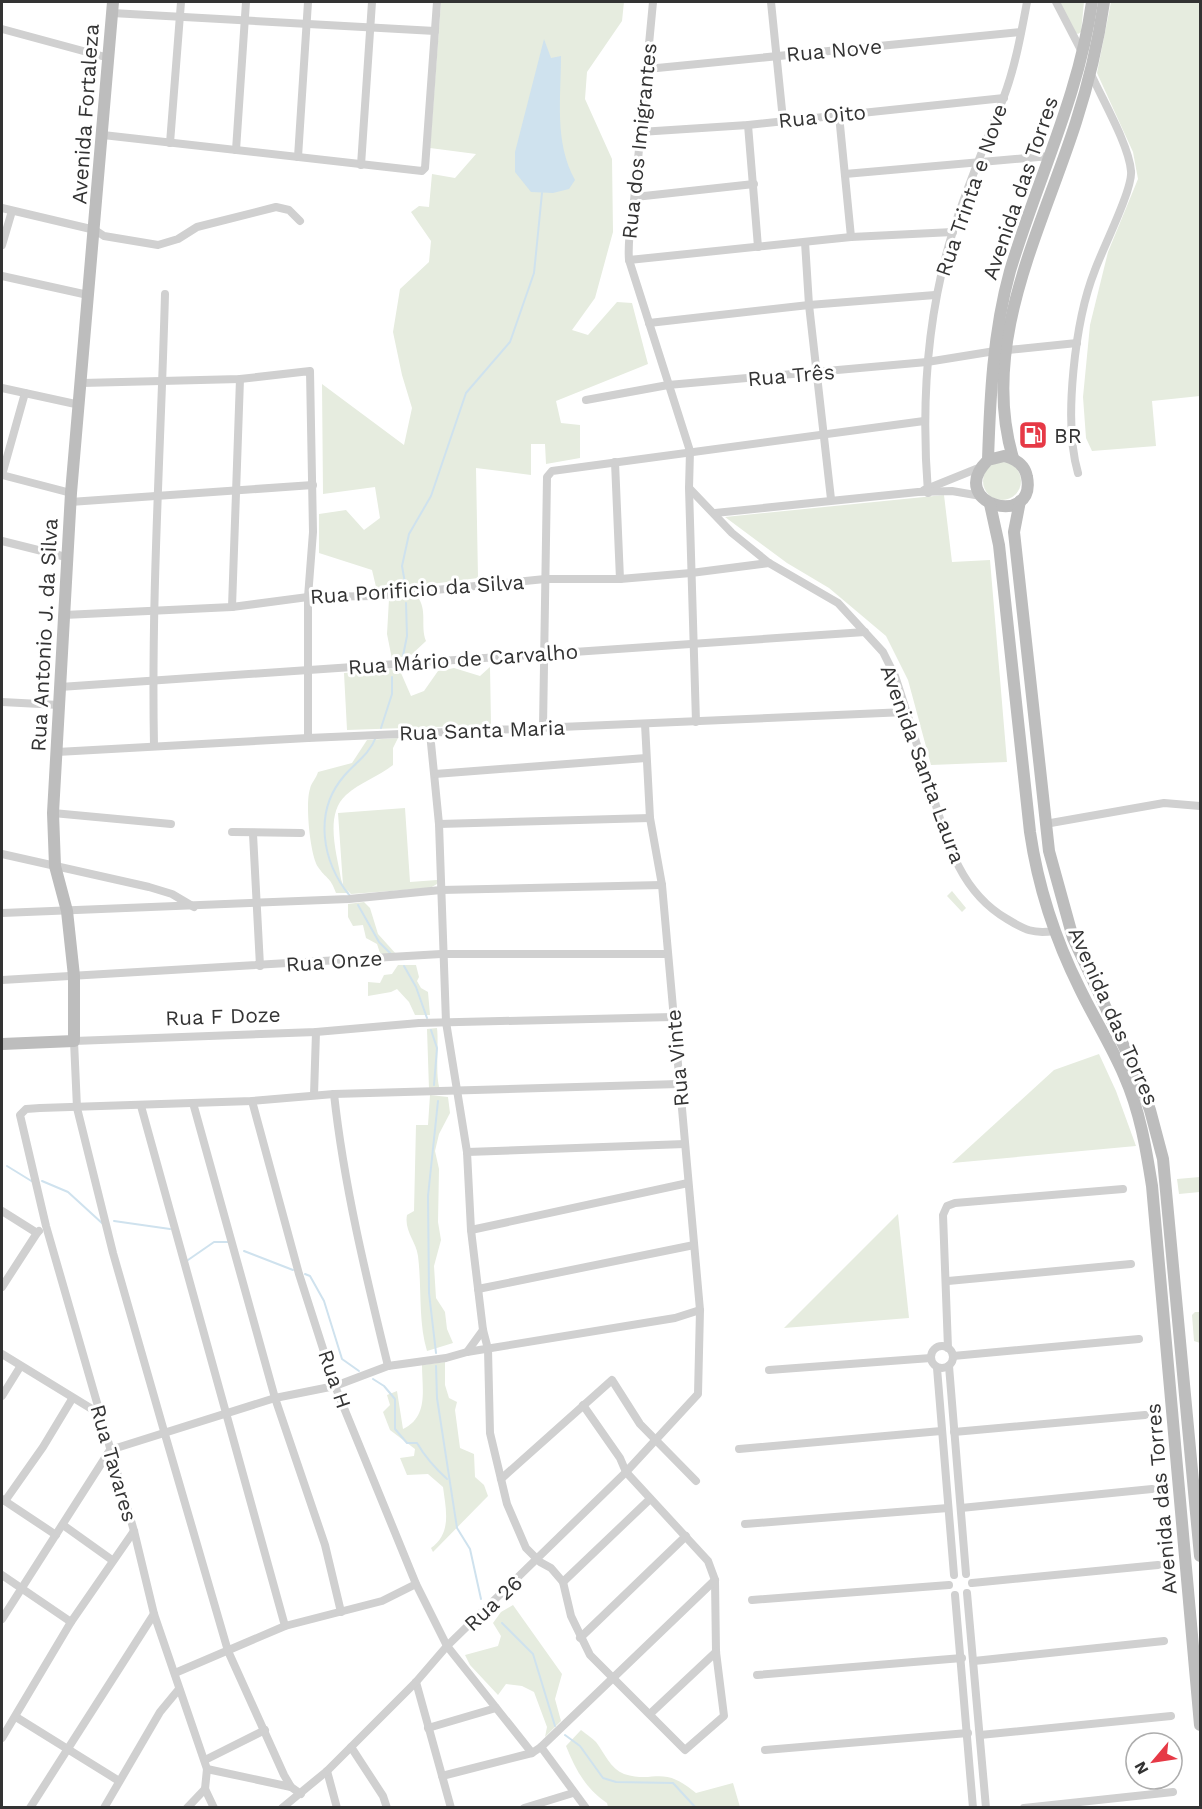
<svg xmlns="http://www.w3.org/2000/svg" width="1202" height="1809" font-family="'Work Sans',sans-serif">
	<rect width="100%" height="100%" fill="#fff"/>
	<g fill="#e6ecdf">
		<path d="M441,2H624L622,21L587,72L585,99L612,159L613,232L595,298L572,330L588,335L617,302L632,303L648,364L556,401L561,423L580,425V458L546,464L545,444H531V475L476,468L478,578L377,591L372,570L319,553V514L346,510L364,530L380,518L375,487L323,494L322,384L404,445L412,408L402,375L393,332L400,289L429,262L431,241L411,212L419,206L429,207L432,174L455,178L476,154L430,148Z"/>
		<path d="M1060,2H1084L1081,32L1078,34L1074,32Z"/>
		<path d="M1111,2H1200V396L1152,401L1156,446L1092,451L1086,438L1083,397L1090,325L1108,252L1138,179L1133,152L1097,73Z"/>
		<circle cx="1002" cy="481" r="19"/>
		<path d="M944,495L952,562L990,560L1007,762L931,765L908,680L886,636L829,588L787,563L725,517Z"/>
		<path d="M417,596C428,610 420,626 426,641L411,655L392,659L387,634L389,599Z"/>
		<path d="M490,667L491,725L347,730L344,673L391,669L401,673L411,696L424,691L438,671L454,668L480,676Z"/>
		<path d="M398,738L393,748V765C379,776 359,783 346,795C324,815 337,854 341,879L343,885L338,813L405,808L410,882L437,880V884L430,888L351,894L347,890L349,893H336C330,876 326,879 318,867C310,855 305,803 310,789C311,783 316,779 318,772L352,763L367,740Z"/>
		<path d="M952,891L966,908L962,912L947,896Z"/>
		<path d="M364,902L370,908L378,934L396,954L381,956L377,944L366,938L363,925L353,926L348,917V904Z"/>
		<path d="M398,965H416L419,977L417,981L421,988L428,992L430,1015H415L409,1002L397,989L391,992L368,996V982L380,983L384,975L392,974Z"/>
		<path d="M437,1028C439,1045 435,1077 440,1089H429L427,1029Z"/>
		<path d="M1099,1054L1116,1091L1136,1146L952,1163L1054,1070Z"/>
		<path d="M430,1095L448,1097L450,1113L439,1134L435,1151L439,1169L438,1222L441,1240L434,1266L436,1298L445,1312L447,1329L453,1343L427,1351C418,1321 422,1288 418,1256C416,1241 404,1231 407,1215L414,1211L416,1125H428Z"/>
		<path d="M1200,1177V1192L1179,1194L1177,1179Z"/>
		<path d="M898,1214L909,1318L784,1328Z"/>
		<path d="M1195,1312H1200V1343L1194,1341L1192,1315Z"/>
		<path d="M445,1362V1385L449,1398L457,1402L455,1410L460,1448L474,1454L475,1477L484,1485L488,1496L433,1552L431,1548C452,1533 446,1510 443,1487L428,1474L407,1475L400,1458L414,1456L415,1449L390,1430L383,1412L390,1405L387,1395L397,1391L403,1429C429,1417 422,1389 422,1365Z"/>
		<path d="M513,1605L562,1674L555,1699L561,1721L545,1737L547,1727L534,1692L522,1686L506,1684L498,1695L470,1665L465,1655L498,1646L501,1636L493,1623L501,1612Z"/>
		<path d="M581,1730C586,1734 592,1738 596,1742C605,1754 610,1768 624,1774C656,1784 661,1764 696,1793L733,1783L740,1807H608L607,1803C586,1789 575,1769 566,1746Z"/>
	</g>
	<path fill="#cfe2ee" d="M544,39L551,58L561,56C561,98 554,142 575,180L569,189L553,193L531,192L515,172V152Z"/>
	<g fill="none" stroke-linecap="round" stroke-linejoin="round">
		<g stroke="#cfe2ee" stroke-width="2">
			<path d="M405,583L402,566L409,534L431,496L466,393L510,342L534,273L542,193"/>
			<path d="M403,656L407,636L406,603"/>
			<path d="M381,728L392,694V677"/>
			<path d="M350,896C322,862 313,812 344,776C356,762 369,755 376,737"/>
			<path d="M358,905L379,942L391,954"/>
			<path d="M404,966L416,987L427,1018"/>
			<path d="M431,1030L437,1048L434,1085"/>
			<path d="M7,1166L33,1182"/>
			<path d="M42,1181L68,1192L103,1224"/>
			<path d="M114,1221L170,1229"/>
			<path d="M244,1251L293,1270"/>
			<path d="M188,1260L214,1242H228"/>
			<path d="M305,1274L310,1276L324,1301L342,1359L359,1371"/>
			<path d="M436,1353L429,1293L428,1196L438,1101"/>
			<path d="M436,1366L437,1398L457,1528L470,1549L481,1599"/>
			<path d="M373,1379L384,1386L395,1399V1429L407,1443H417C424,1455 436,1469 447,1479"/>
			<path d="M502,1623L533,1654L555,1726"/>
			<path d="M565,1735L580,1746L603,1778L616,1782L673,1783L696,1808"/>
		</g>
		<g stroke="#d0d0d0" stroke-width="8">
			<path d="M653,2C647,65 641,128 635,191C633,215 627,236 629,260L690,451L689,488L732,533L769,563L838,603L883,652L895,676C906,709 916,743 927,776C944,830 955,889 1007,919C1025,930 1033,934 1054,931"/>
			<path d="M771,2L783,120"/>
			<path d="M1056,2L1083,54"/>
			<path d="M112,13L435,31"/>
			<path d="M2,29L109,58"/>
			<path d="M647,69L1021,32"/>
			<path d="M839,115L851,237"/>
			<path d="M748,125L758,247"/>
			<path d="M640,132L748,125L1004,98"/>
			<path d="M103,135L422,171L425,168L437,2"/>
			<path d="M170,143L181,2"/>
			<path d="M236,150L246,2"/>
			<path d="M298,157L308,2"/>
			<path d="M361,165L372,2"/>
			<path d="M845,174L1050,156"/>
			<path d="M635,197L754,184"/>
			<path d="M2,208L95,230L104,236L158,245L178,239L197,227L276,207L289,210L300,221"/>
			<path d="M805,242L809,305L831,499"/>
			<path d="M2,245L12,211"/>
			<path d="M629,260L851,237L953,232"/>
			<path d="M2,276L88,295"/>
			<path d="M649,323L809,305L935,295"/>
			<path d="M1008,350L1077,343"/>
			<path d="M82,383L240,379L310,371L313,532L308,597V738"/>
			<path d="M2,388L80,405"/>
			<path d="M586,400L668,385L927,362L995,351"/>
			<path d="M615,462L620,579"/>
			<path d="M1078,473C1063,422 1075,320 1095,270C1102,250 1133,189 1131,171C1129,145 1102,99 1091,74"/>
			<path d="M2,475L25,393"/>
			<path d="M2,475L71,493"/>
			<path d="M689,488L696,722"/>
			<path d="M924,490L981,467"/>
			<path d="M928,493C921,404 926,317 953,231C967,186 986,143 1003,99C1015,68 1021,34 1027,2"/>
			<path d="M70,502L313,485"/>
			<path d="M715,513L918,492L952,491L981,496"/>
			<path d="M2,541L66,557"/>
			<path d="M232,607L240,379"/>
			<path d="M64,615L232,607L308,597L376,596L545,579H620L691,573L769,563"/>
			<path d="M60,687L865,632"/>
			<path d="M2,702L59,705"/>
			<path d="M543,728L547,477L552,471L924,421"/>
			<path d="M430,733L439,824L446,1022L467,1152L471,1230L483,1330L488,1349L490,1433L501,1479L507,1504L526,1548L540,1562L551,1568L563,1582L571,1616L590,1655L685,1750L724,1716L716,1652L715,1580L708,1561L626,1472L620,1458L583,1405"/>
			<path d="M154,746C151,595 161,445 165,294"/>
			<path d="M57,752L308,738L906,712"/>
			<path d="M435,774L646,758"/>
			<path d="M53,813L171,824"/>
			<path d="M439,824L650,818"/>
			<path d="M1045,824L1164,803L1200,806"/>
			<path d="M232,832L301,833"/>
			<path d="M253,834L260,966"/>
			<path d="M2,854L149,887L172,894L194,907"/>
			<path d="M2,913L349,899L441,890L662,885"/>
			<path d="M2,980L441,954H668"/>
			<path d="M334,1094C344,1186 366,1276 388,1366"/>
			<path d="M314,1095L316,1032"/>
			<path d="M252,1101L299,1274L335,1386L416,1584L447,1646L532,1753"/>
			<path d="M193,1103L275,1398L325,1545L341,1612"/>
			<path d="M141,1106L285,1626"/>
			<path d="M467,1152L685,1144"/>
			<path d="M2,1211L37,1233L39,1231"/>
			<path d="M471,1230L688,1183"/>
			<path d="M948,1281L1131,1264"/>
			<path d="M2,1287L37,1233"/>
			<path d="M478,1289L694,1245"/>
			<circle cx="942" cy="1357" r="11"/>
			<path d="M948,1348L943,1215L947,1206L955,1203L1123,1189"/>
			<path d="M467,1352L675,1318L700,1310"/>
			<path d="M2,1354L100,1414"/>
			<path d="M953,1356L1139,1339"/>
			<path d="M949,1366L966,1574"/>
			<path d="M937,1368L954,1575"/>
			<path d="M769,1370L931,1358"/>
			<path d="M2,1396L20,1367"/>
			<path d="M954,1432L1145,1415"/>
			<path d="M739,1449L941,1431"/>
			<path d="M501,1479L612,1380L640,1424L696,1481"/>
			<path d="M2,1499L56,1535"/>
			<path d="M5,1501L43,1447L72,1399"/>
			<path d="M961,1508L1152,1489"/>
			<path d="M745,1524L948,1508"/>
			<path d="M63,1525L112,1560"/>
			<path d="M2,1575L71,1622"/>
			<path d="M563,1582L650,1499"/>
			<path d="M972,1583L1158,1565"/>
			<path d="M967,1593L986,1808"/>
			<path d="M955,1595L973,1808"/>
			<path d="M752,1600L949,1585"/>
			<path d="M2,1619L110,1450L275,1398L335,1386L388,1366L446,1358L467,1352L483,1330"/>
			<path d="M580,1638L686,1536"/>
			<path d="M974,1661L1164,1641"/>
			<path d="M175,1673L285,1626L382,1601L416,1584"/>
			<path d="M757,1675L962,1658"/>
			<path d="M416,1682L451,1808"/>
			<path d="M651,1713L716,1652"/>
			<path d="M16,1717L119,1781"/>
			<path d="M428,1728L496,1708"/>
			<path d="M980,1735L1171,1716"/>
			<path d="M2,1738L71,1622L134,1531"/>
			<path d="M351,1747L383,1796L387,1808"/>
			<path d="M541,1747L586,1808"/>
			<path d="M765,1750L968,1733"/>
			<path d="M205,1760L265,1730"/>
			<path d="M207,1769L291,1787"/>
			<path d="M327,1771L337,1808"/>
			<path d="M442,1776L532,1753L541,1747L715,1580"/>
			<path d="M301,1794L291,1787L284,1775L228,1651L164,1431L113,1253L77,1108L74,1041L316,1032L419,1023L673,1017"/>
			<path d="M30,1808L154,1614"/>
			<path d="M104,1808L160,1712L179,1689"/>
			<path d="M187,1808L205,1789"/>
			<path d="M214,1808L205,1789L207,1769L154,1614L134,1531L46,1226L20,1115L26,1109L40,1108L252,1101L334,1094L679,1084"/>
			<path d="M282,1808L327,1771L416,1682L447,1646L626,1472L698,1394L700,1310L662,885L650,818L645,724"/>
			<path d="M524,1808L573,1793"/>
			<path d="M1024,1808L1173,1792"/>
		</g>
		<g stroke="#bdbdbd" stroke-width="12">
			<path d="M1013,458C979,343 1042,229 1076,122C1089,82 1098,43 1104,2"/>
			<path d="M988,460L1004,456C1016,459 1025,465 1027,477C1037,529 944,504 988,460C990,398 993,332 1010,271C1037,180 1079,96 1092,2"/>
			<path d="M1020,501L1014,532L1049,851L1073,938L1136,1072L1150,1110L1163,1159L1200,1556"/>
			<path d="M990,504L999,545L1030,832C1038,887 1055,939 1080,989C1094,1018 1111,1045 1124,1075C1140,1111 1146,1148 1152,1186L1200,1725"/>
			<path d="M2,1044L74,1041V976L67,911L55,866L53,813L71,493L113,2"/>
		</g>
	</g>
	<defs>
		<g id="fuel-square" transform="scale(1.5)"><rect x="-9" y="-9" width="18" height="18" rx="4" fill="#e63946" stroke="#fff"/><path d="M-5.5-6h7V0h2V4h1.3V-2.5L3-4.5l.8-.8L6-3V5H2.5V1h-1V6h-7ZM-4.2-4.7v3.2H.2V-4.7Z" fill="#fff"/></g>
	</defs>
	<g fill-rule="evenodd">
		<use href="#fuel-square" x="1033" y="435"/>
	</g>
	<g text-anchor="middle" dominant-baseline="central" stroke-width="6" stroke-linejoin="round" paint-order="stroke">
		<g font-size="21" fill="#333" stroke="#fff">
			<text transform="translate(834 50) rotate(-5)">Rua Nove</text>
			<text transform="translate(85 114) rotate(-86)">Avenida Fortaleza</text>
			<text transform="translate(822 116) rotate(-6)">Rua Oito</text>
			<text transform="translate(639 141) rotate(-84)">Rua dos Imigrantes</text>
			<text transform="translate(1020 188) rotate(-71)">Avenida das Torres</text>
			<text transform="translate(971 190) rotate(-71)">Rua Trinta e Nove</text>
			<text transform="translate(791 375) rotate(-5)">Rua Três</text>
			<text transform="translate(417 589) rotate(-4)">Rua Porificio da Silva</text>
			<text transform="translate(44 635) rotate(-87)">Rua Antonio J. da Silva</text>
			<text transform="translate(463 659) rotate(-4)">Rua Mário de Carvalho</text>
			<text transform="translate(482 730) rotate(-2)">Rua Santa Maria</text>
			<text transform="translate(923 764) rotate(70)">Avenida Santa Laura</text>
			<text transform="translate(334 961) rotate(-4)">Rua Onze</text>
			<text transform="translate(223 1016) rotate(-2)">Rua F Doze</text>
			<text transform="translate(1114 1016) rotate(66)">Avenida das Torres</text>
			<text transform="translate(677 1058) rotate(-95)">Rua Vinte</text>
			<text transform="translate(335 1379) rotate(71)">Rua H</text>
			<text transform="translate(114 1463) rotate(74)">Rua Tavares</text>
			<text transform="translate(1161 1499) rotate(-95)">Avenida das Torres</text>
			<text transform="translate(493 1603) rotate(-43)">Rua 26</text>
		</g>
		<g font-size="21" fill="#333" stroke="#fff" text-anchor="start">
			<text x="1054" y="435">BR</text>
		</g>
	</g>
	<rect width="1202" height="1809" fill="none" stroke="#333333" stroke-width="6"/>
	<g transform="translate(1154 1761) rotate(241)"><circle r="28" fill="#ffffff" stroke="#adadad" stroke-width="1.5"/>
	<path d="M0-4.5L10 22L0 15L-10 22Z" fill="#e63946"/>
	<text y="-9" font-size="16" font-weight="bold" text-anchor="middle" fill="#333333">N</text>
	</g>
</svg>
